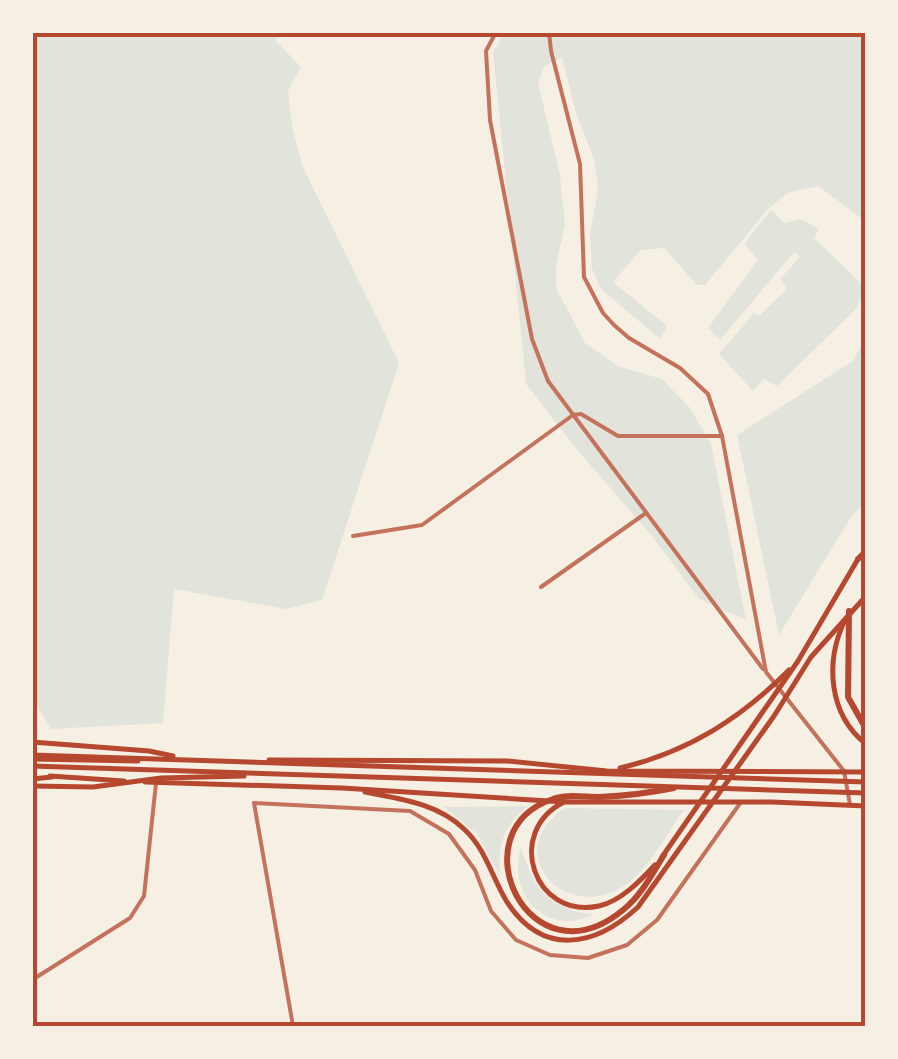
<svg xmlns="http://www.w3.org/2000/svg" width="898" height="1059" font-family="'Playfair Display',serif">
	<rect width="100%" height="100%" fill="#f6efe4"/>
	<g fill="#e2e4dc">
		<path d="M33,32L282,33L275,40L301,67L288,90L292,126L302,165L399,363L322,600L286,609L174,589L163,723L51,729L33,699Z"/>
		<path d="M504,33H865V221L818,186L789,192L769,208L705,285H697L664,248L641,250L613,282L667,326L660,339L601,289L592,269L590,234L598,189L595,162L575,110L562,57L544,66L538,83L560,175L565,225L556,265V288L585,343L618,366L662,379L690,408L711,444L746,620L699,599L652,536L578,451L526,384L493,52Z"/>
		<path d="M771,210L785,223L801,219L819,229L814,238L860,282L864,291L857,308L777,386L764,379L753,391L719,354L754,313L759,316L787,289L780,279L800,257L794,252L720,340L708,328L758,260L744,244Z"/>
		<path d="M865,338V503L851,517L779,635L737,435L853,361Z"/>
		<path d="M528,806C503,825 498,845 500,875L477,834L444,807Z"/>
		<path d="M565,808L684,810C667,833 650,867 627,884C568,926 497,854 565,808Z"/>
		<path d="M521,848C535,891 548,908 594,915C586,917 577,921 570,921C530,922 510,882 521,848Z"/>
	</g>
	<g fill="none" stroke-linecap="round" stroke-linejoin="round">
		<g stroke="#c5725c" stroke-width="4">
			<path d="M496,32L486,51L490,120L532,339L548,381L763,669"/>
			<path d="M549,32L551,51L580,164L584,277L603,313L614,325L629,338L680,368L708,394L722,436L766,672L844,771L850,805"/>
			<path d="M353,536L422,525L573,415L581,414L618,436H722"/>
			<path d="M541,587L646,513"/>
			<path d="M32,980L130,918L144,896L156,783"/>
			<path d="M293,1026L254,803L410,811L449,834L475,870L491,911L516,940L550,955L588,958L627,945L657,920L741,802"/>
		</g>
		<g stroke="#b5482f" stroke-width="5">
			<path d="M845,620C825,661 828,714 866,744"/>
			<path d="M32,759L138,761"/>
			<path d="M269,760L507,761L607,771L866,772"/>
			<path d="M620,768C688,752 740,719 789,670"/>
			<path d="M50,776L124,781"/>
			<path d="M145,782L342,788L565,802H772L866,806"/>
			<path d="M365,792C400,799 437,803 464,829C486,849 492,878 507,902C543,957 595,947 638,907L774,716L811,657L866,596"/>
			<path d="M564,802C504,832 534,920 599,906C621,901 640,881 655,865"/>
			<path d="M662,857L798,661L858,559"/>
		</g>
		<g stroke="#b5482f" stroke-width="5">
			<path d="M32,742L149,751L173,756"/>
			<path d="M32,755L866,782"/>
			<path d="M32,766L866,793"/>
			<path d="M32,779L52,777"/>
			<path d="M32,786L93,787L161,778L244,776"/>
		</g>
		<g stroke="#b5482f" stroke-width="6">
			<path d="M858,559L866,551"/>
			<path d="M849,611L848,697L866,729"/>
			<path d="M664,855C652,874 641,896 623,910C529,987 456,831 553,799C566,794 584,797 599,797C624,796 649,793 674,788"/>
		</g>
	</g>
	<rect width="898" height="1059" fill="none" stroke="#f6efe4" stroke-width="70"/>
	<rect x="35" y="35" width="828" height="989" fill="none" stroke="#b5482f" stroke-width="4"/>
</svg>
